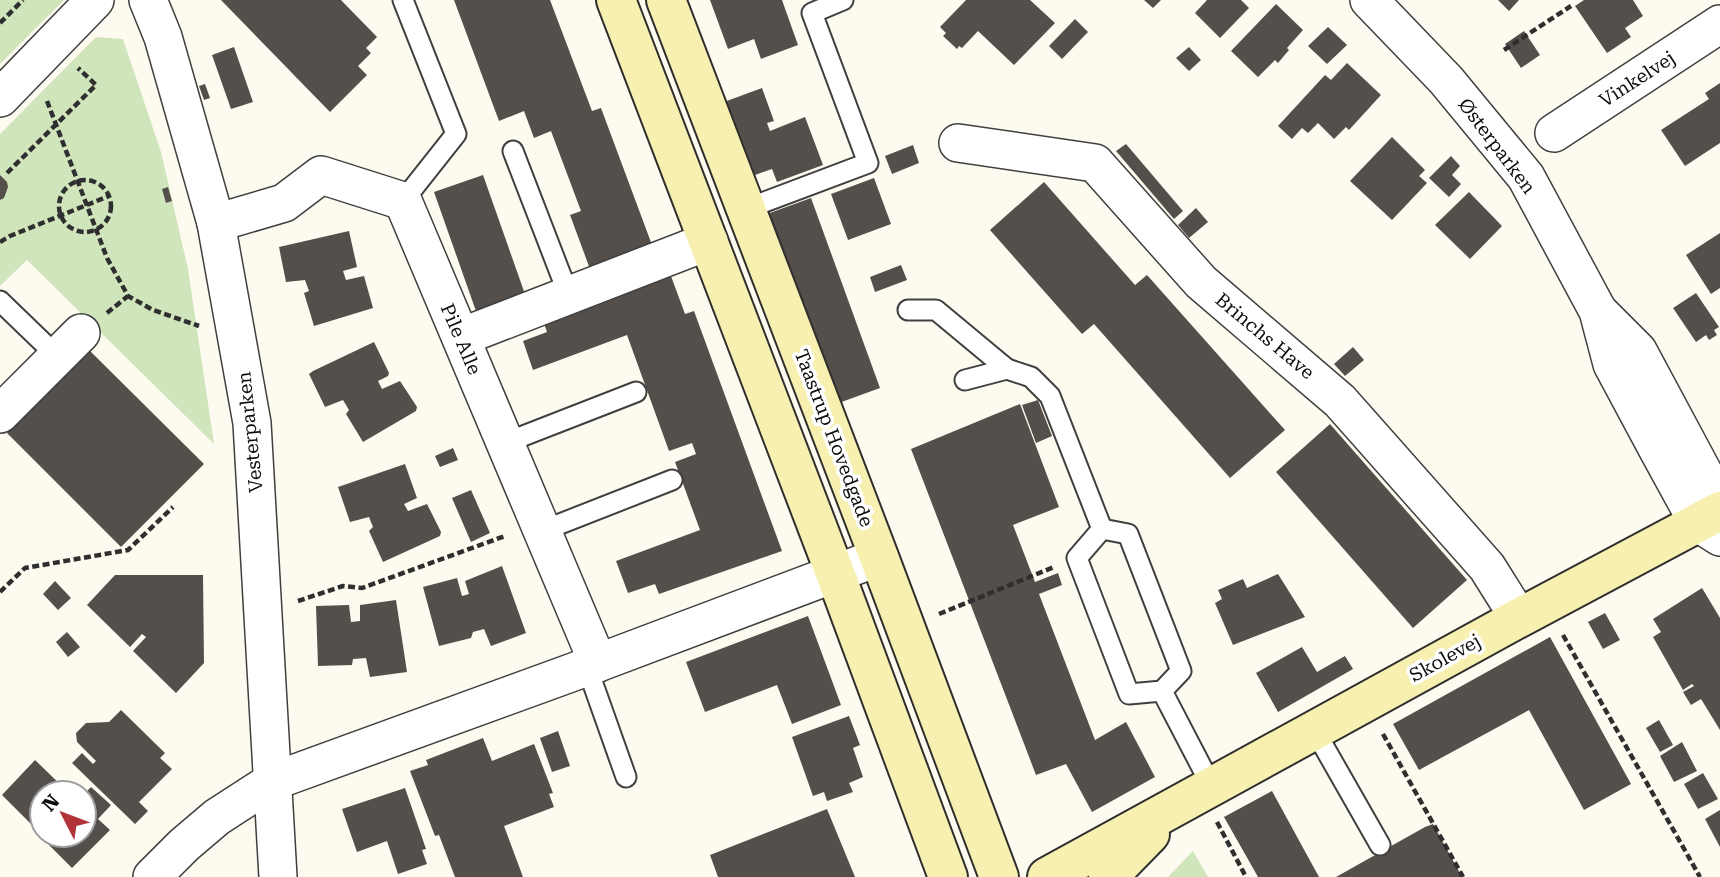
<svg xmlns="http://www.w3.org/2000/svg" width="1720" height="877" font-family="'Roboto Serif',serif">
	<rect width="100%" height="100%" fill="#fdfbef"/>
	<g fill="#d0e5bc">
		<path d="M0,0H64L0,64Z"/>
		<path d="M96,37L123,39L161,152L188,269L214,444L27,260L0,286V134Z"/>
		<path d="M1193,851L1208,877H1168Z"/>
	</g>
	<g fill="#554f4b">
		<path d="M221,0H341L377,37L366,48L371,53L358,66L367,75L330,112Z"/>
		<path d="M454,0H550L592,111L601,108L652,245L590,269L570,215L581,211L551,131L534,138L524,111L499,121Z"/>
		<path d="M710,0H782L798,45L761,59L754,39L728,49Z"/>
		<path d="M966,0H1030L1055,23L1014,65L978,31L962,48L959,46L957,49L943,36L946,33L940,27Z"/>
		<path d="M1144,0H1161L1153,8Z"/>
		<path d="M1207,0H1241L1249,8L1220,38L1195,13Z"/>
		<path d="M1498,0H1519L1509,11Z"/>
		<path d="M1584,0H1633L1643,16L1625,28L1631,37L1607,53L1575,6Z"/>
		<path d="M1276,4L1303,30L1287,48L1289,50L1278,63L1275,60L1258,77L1231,51Z"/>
		<path d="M1075,19L1088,32L1062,59L1049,46Z"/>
		<path d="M1328,27L1347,45L1327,64L1308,46Z"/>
		<path d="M1524,31L1540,55L1521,68L1505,44Z"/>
		<path d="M234,47L253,102L231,109L212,55Z"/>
		<path d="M1189,47L1201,60L1189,71L1176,58Z"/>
		<path d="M1347,63L1381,95L1349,130L1346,127L1334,139L1318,123L1308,133L1302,128L1292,139L1278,126L1325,75L1331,80Z"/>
		<path d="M1720,83V143L1685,166L1661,130L1709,99L1705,93Z"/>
		<path d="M205,84L210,98L204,100L199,86Z"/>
		<path d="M762,88L774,121L767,123L770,131L805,117L823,165L777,182L772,169L752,176L724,102Z"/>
		<path d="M1392,137L1425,170L1419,176L1427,183L1392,220L1350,181Z"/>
		<path d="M1126,144L1183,211L1174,219L1116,151Z"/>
		<path d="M913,145L919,163L892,174L885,156Z"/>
		<path d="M1451,156L1460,166L1452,175L1461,184L1449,197L1429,178Z"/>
		<path d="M0,175L7,182L8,187L4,198L0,200Z"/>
		<path d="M483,175L526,297L477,314L434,192Z"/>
		<path d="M874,178L891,224L848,240L831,194Z"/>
		<path d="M1044,182L1135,285L1147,275L1285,430L1230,478L1094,324L1082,334L990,230Z"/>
		<path d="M168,187L172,201L166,203L162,189Z"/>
		<path d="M1469,192L1502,226L1470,259L1435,225Z"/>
		<path d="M811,198L880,388L836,404L767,214Z"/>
		<path d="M1196,208L1208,222L1189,238L1178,225Z"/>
		<path d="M349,231L357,267L343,271L346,280L364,276L373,308L314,326L304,293L309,291L305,280L286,282L279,247Z"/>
		<path d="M1720,233V288L1711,294L1686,255Z"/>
		<path d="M901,265L907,280L875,292L870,277Z"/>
		<path d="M668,268L685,314L694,311L782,551L659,594L655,584L628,593L616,561L700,530L675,462L696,454L692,443L669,451L627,335L533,370L523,341L547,332L541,315Z"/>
		<path d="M1696,293L1719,327L1714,330L1717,335L1709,340L1706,335L1696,342L1673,308Z"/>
		<path d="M374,342L389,373L388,376L378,381L382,389L400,381L417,407L416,411L363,442L346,414L349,410L343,400L325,407L309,374L313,371Z"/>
		<path d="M1353,347L1364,360L1345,376L1334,364Z"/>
		<path d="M89,350L204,464L121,547L7,433Z"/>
		<path d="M1038,400L1052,436L1036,443L1022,405Z"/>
		<path d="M1020,404L1059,507L1013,525L1035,582L1058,573L1062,585L1039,594L1095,740L1126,722L1155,777L1092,812L1066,764L1036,775L911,449Z"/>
		<path d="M1330,424L1467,580L1413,628L1276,472Z"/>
		<path d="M453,448L458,460L440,467L435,456Z"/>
		<path d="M405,464L417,498L404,504L408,511L427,504L441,532L440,536L383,562L369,531L373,527L369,517L350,522L338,487Z"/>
		<path d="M471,490L490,533L471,542L452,498Z"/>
		<path d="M502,566L526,633L491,646L484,629L473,632L471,638L439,646L423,587L457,578L462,596L469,594L465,581Z"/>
		<path d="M1278,574L1305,617L1233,645L1215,603L1222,599L1218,590L1243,579L1247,588Z"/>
		<path d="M115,575H203L204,663L176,693L133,651L146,637L142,634L130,647L87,605Z"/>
		<path d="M55,581L71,598L58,610L43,594Z"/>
		<path d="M1702,588L1720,618V730L1701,699L1691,705L1683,692L1694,686L1692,684L1683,690L1653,637L1661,632L1653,619Z"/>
		<path d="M396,600L407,672L370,677L366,658L353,659L352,665L318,666L316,606L349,605L351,622L360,621V605Z"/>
		<path d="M1605,613L1620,640L1603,649L1588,622Z"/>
		<path d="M808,616L841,705L792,724L777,685L705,712L686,662Z"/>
		<path d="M67,632L80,647L68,657L56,642Z"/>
		<path d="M1550,637L1631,784L1584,810L1529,710L1419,770L1393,724Z"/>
		<path d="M1302,647L1317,672L1345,656L1353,669L1278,712L1256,673Z"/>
		<path d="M121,710L165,753L160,758L172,769L139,802L148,811L135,824L72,763L82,753L93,764L96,761L77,742L76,733L86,723L109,722Z"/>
		<path d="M849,716L860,745L853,748L863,777L849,783L853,792L827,801L824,792L813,796L792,737Z"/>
		<path d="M1659,720L1673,745L1660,752L1646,728Z"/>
		<path d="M558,731L570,766L552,772L540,738Z"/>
		<path d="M483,738L492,761L534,744L553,793L549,794L554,807L504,826L523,877H455L439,835L435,836L410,771L428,765L426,760Z"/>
		<path d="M1682,742L1697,771L1674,782L1660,756Z"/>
		<path d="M35,760L67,791L42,793V817L33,826L2,795Z"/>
		<path d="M1703,773L1718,799L1698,809L1684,784Z"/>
		<path d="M91,787L111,805L98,819L110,830L72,868L39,835L42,832V835H84V794Z"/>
		<path d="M405,788L426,849L422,850L427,864L398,874L387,841L357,852L342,809Z"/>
		<path d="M1272,791L1319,877H1258L1224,817Z"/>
		<path d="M827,809L855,877H718L710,855Z"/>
		<path d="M1720,810V847L1705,819Z"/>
		<path d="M1433,824L1462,877H1336L1425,827Z"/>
	</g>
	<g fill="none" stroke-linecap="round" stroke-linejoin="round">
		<g stroke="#404040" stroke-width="23">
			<g id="lane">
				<path d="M403,0L456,134L403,201"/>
				<path d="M513,151L569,296"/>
				<path d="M746,209L868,163L812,13L843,0"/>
				<path d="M0,301L58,357"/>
				<path d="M908,310H936L1007,369"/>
				<path d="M965,380L1007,369L1031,377L1050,396L1102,529"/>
				<path d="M505,443L636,392"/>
				<path d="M1102,529L1128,534L1181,671L1162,691L1129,694L1077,558Z"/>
				<path d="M542,531L672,480"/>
				<path d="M587,667L626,777"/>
				<path d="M1162,691L1212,787"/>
				<path d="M1315,731L1380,845"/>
			</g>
		</g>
		<g stroke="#404040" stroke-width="40">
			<g id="street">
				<path d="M148,0L163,37L216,223L252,423L278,877"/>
				<path d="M1369,0L1446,80L1526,177L1598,311L1612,364L1657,448L1698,523L1720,537"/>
				<path d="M0,98L95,0"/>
				<path d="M1554,133L1720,24"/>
				<path d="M958,143L1095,163L1201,282L1340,401L1487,567L1519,618"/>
				<path d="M216,223L284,203L321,175L403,201L598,663"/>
				<path d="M1599,312L1638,351L1720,504"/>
				<path d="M461,337L709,241"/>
				<path d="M0,414L81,333"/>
				<path d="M152,877L184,845L217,817L271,782L587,667L879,557"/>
			</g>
		</g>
		<g stroke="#2f2f2f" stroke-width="42">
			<g id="secondary">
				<path d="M616,0L835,573L948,877"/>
				<path d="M666,0L879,557L999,877"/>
				<path d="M1047,877L1519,618L1720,511"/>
				<path d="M1108,877L1150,834"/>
			</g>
		</g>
		<g stroke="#2f2f2f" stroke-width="4.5" stroke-dasharray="7 3.5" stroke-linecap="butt">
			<path d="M0,23L23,0"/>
			<path d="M1504,50L1571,6"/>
			<path d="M47,101L107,258L128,296L153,310L199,326"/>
			<path d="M7,173L96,85L78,68"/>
			<circle cx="85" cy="206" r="26"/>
			<path d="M0,242L10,236L109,196"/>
			<path d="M107,313L128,296"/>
			<path d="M0,592L25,568L128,550L173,507"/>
			<path d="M298,601L343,586L362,588L505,536"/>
			<path d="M939,614L1054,567"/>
			<path d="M1563,635L1700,877"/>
			<path d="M1383,734L1463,877"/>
			<path d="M1217,822L1246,877"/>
		</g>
		<use href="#lane" stroke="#fff" stroke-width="19"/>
		<use href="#street" stroke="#fff" stroke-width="37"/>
		<use href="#secondary" stroke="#f7f0b0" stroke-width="38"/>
	</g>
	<g text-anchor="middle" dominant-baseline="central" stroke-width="7" stroke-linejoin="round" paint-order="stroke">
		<g font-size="19" fill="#0d0d0d" stroke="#fff">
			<text transform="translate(1637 79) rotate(-33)">Vinkelvej</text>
			<text transform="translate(1497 146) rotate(53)">Østerparken</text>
			<text transform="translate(1265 336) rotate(40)">Brinchs Have</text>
			<text transform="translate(461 339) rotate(67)">Pile Alle</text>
			<text transform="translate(250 432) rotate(-96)">Vesterparken</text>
			<text transform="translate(834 438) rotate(69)">Taastrup Hovedgade</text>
			<text transform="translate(1445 658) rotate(-29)">Skolevej</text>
		</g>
	</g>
	<g transform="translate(63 814) rotate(312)"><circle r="33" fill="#ffffff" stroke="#9e9e9e" stroke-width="2"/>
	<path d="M0-5L12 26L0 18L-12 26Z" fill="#b03337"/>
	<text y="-10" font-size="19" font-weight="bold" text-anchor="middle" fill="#0d0d0d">N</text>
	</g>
</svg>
